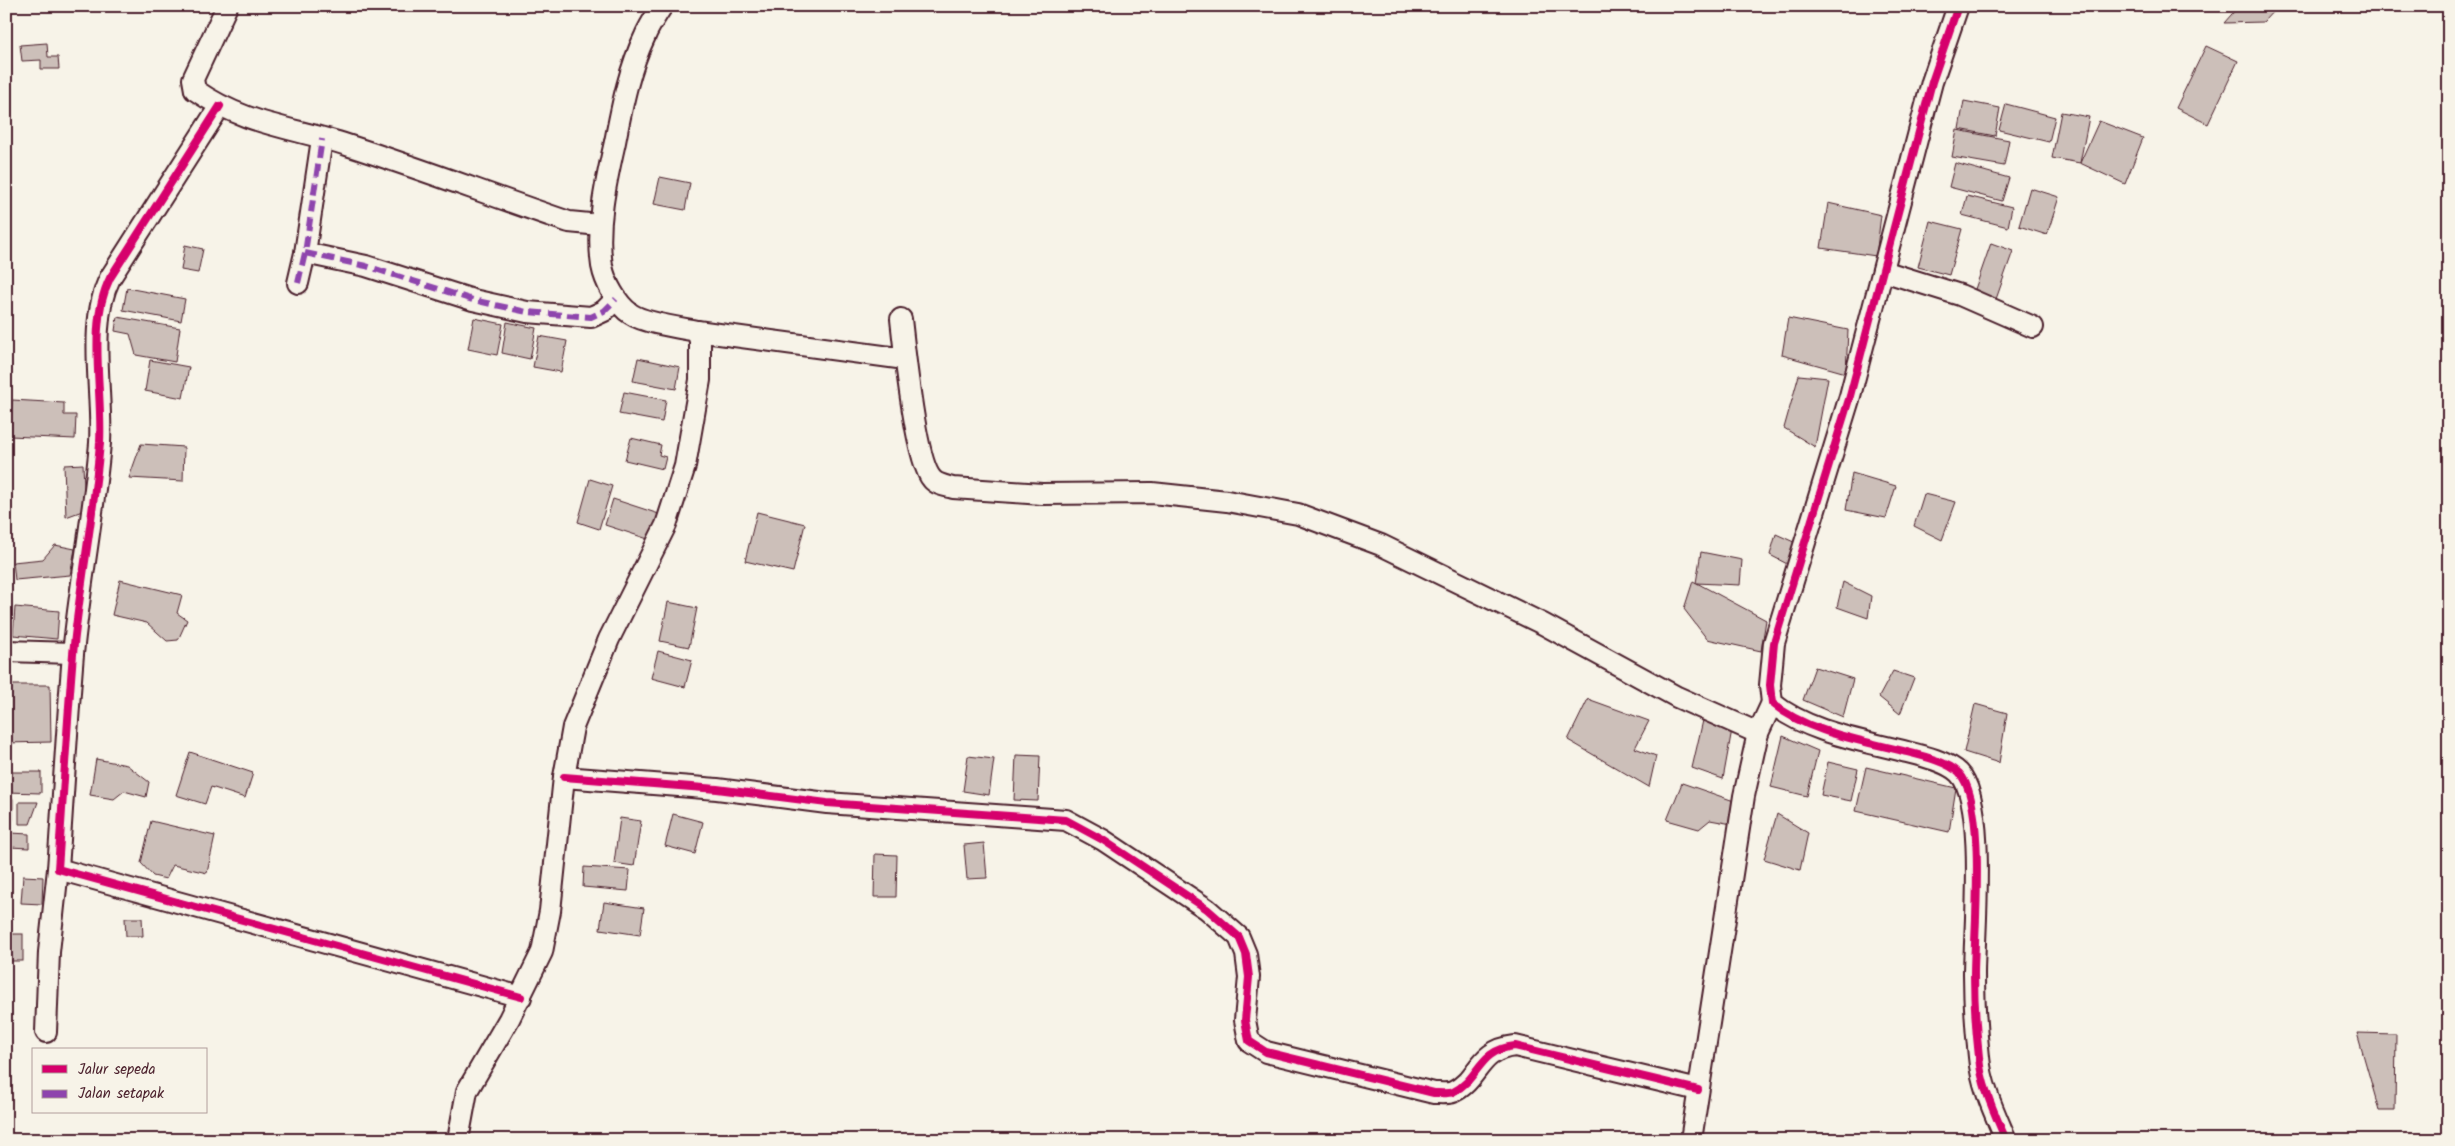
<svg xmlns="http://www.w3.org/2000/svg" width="2455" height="1146" font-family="Kalam,sans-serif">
	<rect width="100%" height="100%" fill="#f7f3e8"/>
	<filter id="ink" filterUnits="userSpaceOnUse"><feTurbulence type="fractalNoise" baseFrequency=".02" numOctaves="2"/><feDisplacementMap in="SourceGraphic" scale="10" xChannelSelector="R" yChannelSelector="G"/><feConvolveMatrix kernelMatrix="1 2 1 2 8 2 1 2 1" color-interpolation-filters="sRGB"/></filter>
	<g filter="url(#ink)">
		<g fill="#ccbfb9" stroke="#4a1f2b">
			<path d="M2239,6H2278L2263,22L2224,23Z"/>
			<path d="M47,43L48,57H58L59,69H41V60L22,61L20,45Z"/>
			<path d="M2206,46L2238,61L2208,124L2176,108Z"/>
			<path d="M1964,101L2000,108L1995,136L1959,129Z"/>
			<path d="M2006,104L2055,117L2049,142L1999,130Z"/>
			<path d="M2061,112L2089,117L2080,163L2052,158Z"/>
			<path d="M2099,121L2143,138L2125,184L2080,163Z"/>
			<path d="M1957,130L2009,140L2004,166L1952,157Z"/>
			<path d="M1955,163L2009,178L2002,201L1949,187Z"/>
			<path d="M660,177L690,183L685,210L654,204Z"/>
			<path d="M2030,188L2059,197L2047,235L2019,226Z"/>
			<path d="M1967,196L2012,207L2008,227L1962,215Z"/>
			<path d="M1828,203L1881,215L1876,256L1821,248Z"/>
			<path d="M1930,221L1962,229L1949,275L1918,267Z"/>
			<path d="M1991,243L2013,251L1995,302L1973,295Z"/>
			<path d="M185,245L203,249L198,273L181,270Z"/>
			<path d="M127,288L185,299L181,321L123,310Z"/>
			<path d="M117,317L180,328L175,362L136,355L130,334L115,331Z"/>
			<path d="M474,318L503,324L497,355L468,349Z"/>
			<path d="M1788,318L1848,330L1846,373L1782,355Z"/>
			<path d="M507,322L536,328L530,359L502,353Z"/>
			<path d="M539,336L567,341L561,372L533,367Z"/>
			<path d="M638,358L680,367L676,389L633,381Z"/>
			<path d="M150,360L189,367L183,398L145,391Z"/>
			<path d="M1799,375L1828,378L1815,447L1784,428Z"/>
			<path d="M624,392L666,400L662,422L619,414Z"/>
			<path d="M12,400L64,403V415H76L75,439L10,436Z"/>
			<path d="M631,438L661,445L659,455L666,457L663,469L625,460Z"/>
			<path d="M141,444L184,447L183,481L129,478Z"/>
			<path d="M83,464L85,510L66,517L64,465Z"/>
			<path d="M1852,473L1896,486L1886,518L1846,510Z"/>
			<path d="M590,479L612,486L599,529L578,522Z"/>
			<path d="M1924,494L1956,502L1942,540L1914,526Z"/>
			<path d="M613,499L659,514L651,540L605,525Z"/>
			<path d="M757,512L805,524L793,572L745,561Z"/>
			<path d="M1776,534L1796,543L1791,566L1770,555Z"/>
			<path d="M55,545L75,549L70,575L15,580L13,562L43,559Z"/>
			<path d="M1701,552L1742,560L1740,585L1696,583Z"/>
			<path d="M120,580L182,595L177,613L187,620L178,640L167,641L147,623L112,615Z"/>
			<path d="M1693,581L1766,620L1761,651L1707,639L1684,609Z"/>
			<path d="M2449,581V606L2442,604Z"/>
			<path d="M1843,582L1871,596L1868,618L1837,607Z"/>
			<path d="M668,602L697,608L689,647L660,641Z"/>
			<path d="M15,607L59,611L57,639L13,635Z"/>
			<path d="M658,651L692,660L685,687L651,678Z"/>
			<path d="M1815,667L1853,679L1843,717L1803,700Z"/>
			<path d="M1893,671L1914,678L1900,714L1879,697Z"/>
			<path d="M6,685H50L51,742L6,743Z"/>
			<path d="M1588,699L1649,721L1635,748L1656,756L1649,787L1568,740Z"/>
			<path d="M1975,704L2007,713L1999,763L1964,752Z"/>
			<path d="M1704,716L1733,724L1723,779L1692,768Z"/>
			<path d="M1783,736L1818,751L1807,796L1771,787Z"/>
			<path d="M190,752L253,773L245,798L211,787L205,804L176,795Z"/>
			<path d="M1016,755L1040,756L1038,801L1014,800Z"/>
			<path d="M968,756L994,759L989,795L963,791Z"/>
			<path d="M96,759L127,765L149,782L146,797L124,791L114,799L90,795Z"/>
			<path d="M1828,762L1858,769L1851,801L1821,795Z"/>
			<path d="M1866,767L1956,788L1949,832L1856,811Z"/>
			<path d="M6,772H41V793L6,792Z"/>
			<path d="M1682,783L1734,801L1732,824L1710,820L1699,829L1667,820Z"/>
			<rect x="6" y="799" width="7" height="21"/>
			<path d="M19,802H38L30,824H19Z"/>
			<path d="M673,814L703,822L695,854L665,846Z"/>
			<path d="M1777,814L1808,833L1800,870L1764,859Z"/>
			<path d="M620,818L641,821L634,866L614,863Z"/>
			<path d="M151,821L215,836L207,873L173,865L166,879L153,876L141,863Z"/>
			<path d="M11,833L29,834V848L10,847Z"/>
			<path d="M984,843L987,878L967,879L964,845Z"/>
			<path d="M875,854L897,855L896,897H874Z"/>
			<path d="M584,867L630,870L628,891L583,887Z"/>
			<path d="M23,876L43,877L42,904L21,903Z"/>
			<path d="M604,902L644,908L640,935L600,929Z"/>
			<path d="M125,918H142L143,936H126Z"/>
			<rect x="6" y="934" width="17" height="27"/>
			<path d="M2357,1033L2396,1034L2395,1110H2379Z"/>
		</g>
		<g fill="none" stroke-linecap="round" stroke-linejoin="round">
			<g stroke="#4a1f2b" stroke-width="24">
				<g id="minor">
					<path d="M227,6L193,79L195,90C245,125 292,127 347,145C422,169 495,197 569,222L600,225"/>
					<path d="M1958,6L1932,82L1850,396L1774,643L1770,685L1772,703C1807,732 1860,740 1903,751C1919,755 1947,761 1959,773C1987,801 1974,933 1974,974C1974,1002 1976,1030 1979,1057C1981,1085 1995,1114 2006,1140"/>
					<path d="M220,106L110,278C87,324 103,392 100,443C94,514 80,583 73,654C67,726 63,798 58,869L521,997"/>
					<path d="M305,253L366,266L473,300L527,312L591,317L604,311L616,299"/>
					<path d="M1883,271L1960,295L2033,327"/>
					<path d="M298,283L305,253L322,139"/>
					<path d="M901,319C904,346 916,462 932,479C937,485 946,486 953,488L1042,494L1152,493L1227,501L1298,514L1381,545L1543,624L1677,697L1758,733L1772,703"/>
					<path d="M697,331L905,359"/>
					<path d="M6,651L73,653"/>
					<path d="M564,777L717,789L827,803L1066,820L1103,840L1207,909L1239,937L1246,954L1249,977L1245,1020L1249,1041L1266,1052L1434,1093C1439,1093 1448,1094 1453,1092C1480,1079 1477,1050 1515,1046L1698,1090"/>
					<path d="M46,1032L49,952L58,869"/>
					<path d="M458,1140L467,1091L509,1019L542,952L550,911L564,777L573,727L609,639L666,525L685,466L700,380V341L697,331C681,328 644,323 631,314C617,305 605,282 602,266C596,225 606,182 615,142C622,106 629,69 645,36C649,26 656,16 662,6"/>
					<path d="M1691,1140L1744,796L1758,733"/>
				</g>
			</g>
			<use href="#minor" stroke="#f7f3e8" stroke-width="20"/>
			<g stroke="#8e44ad" stroke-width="6" stroke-dasharray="12 6" stroke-linecap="butt">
				<path d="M305,253L366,266L473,300L527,312L591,317L604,311L616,299"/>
				<path d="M298,283L305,253L322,139"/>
			</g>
			<g stroke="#f7f3e8" stroke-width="11">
				<g id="cycleway">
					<path d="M1958,6L1932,82L1850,396L1774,643L1770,685L1772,703C1807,732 1860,740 1903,751C1919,755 1947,761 1959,773C1987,801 1974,933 1974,974C1974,1002 1976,1030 1979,1057C1981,1085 1995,1114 2006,1140"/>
					<path d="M220,106L110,278C87,324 103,392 100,443C94,514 80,583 73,654C67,726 63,798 58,869L521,997"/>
					<path d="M564,777L717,789L827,803L1066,820L1103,840L1207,909L1239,937L1246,954L1249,977L1245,1020L1249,1041L1266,1052L1434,1093C1439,1093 1448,1094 1453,1092C1480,1079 1477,1050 1515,1046L1698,1090"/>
				</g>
			</g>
			<use href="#cycleway" stroke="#d6006c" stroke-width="8"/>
		</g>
	</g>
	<rect width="2455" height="1146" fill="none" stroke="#f7f3e8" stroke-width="25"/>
	<rect x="12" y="12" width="2430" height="1121" fill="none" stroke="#4a1f2b" stroke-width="2" filter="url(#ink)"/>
	<rect x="32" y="1048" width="175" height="65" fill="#f7f3e8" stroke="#b29e9c"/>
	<rect x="42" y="1065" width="25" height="8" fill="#d6006c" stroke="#b29e9c"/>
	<text x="78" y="1074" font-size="15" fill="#4a1f2b">Jalur sepeda</text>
	<rect x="42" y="1090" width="25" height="8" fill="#8e44ad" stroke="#b29e9c"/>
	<text x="78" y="1098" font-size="15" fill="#4a1f2b">Jalan setapak</text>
</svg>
